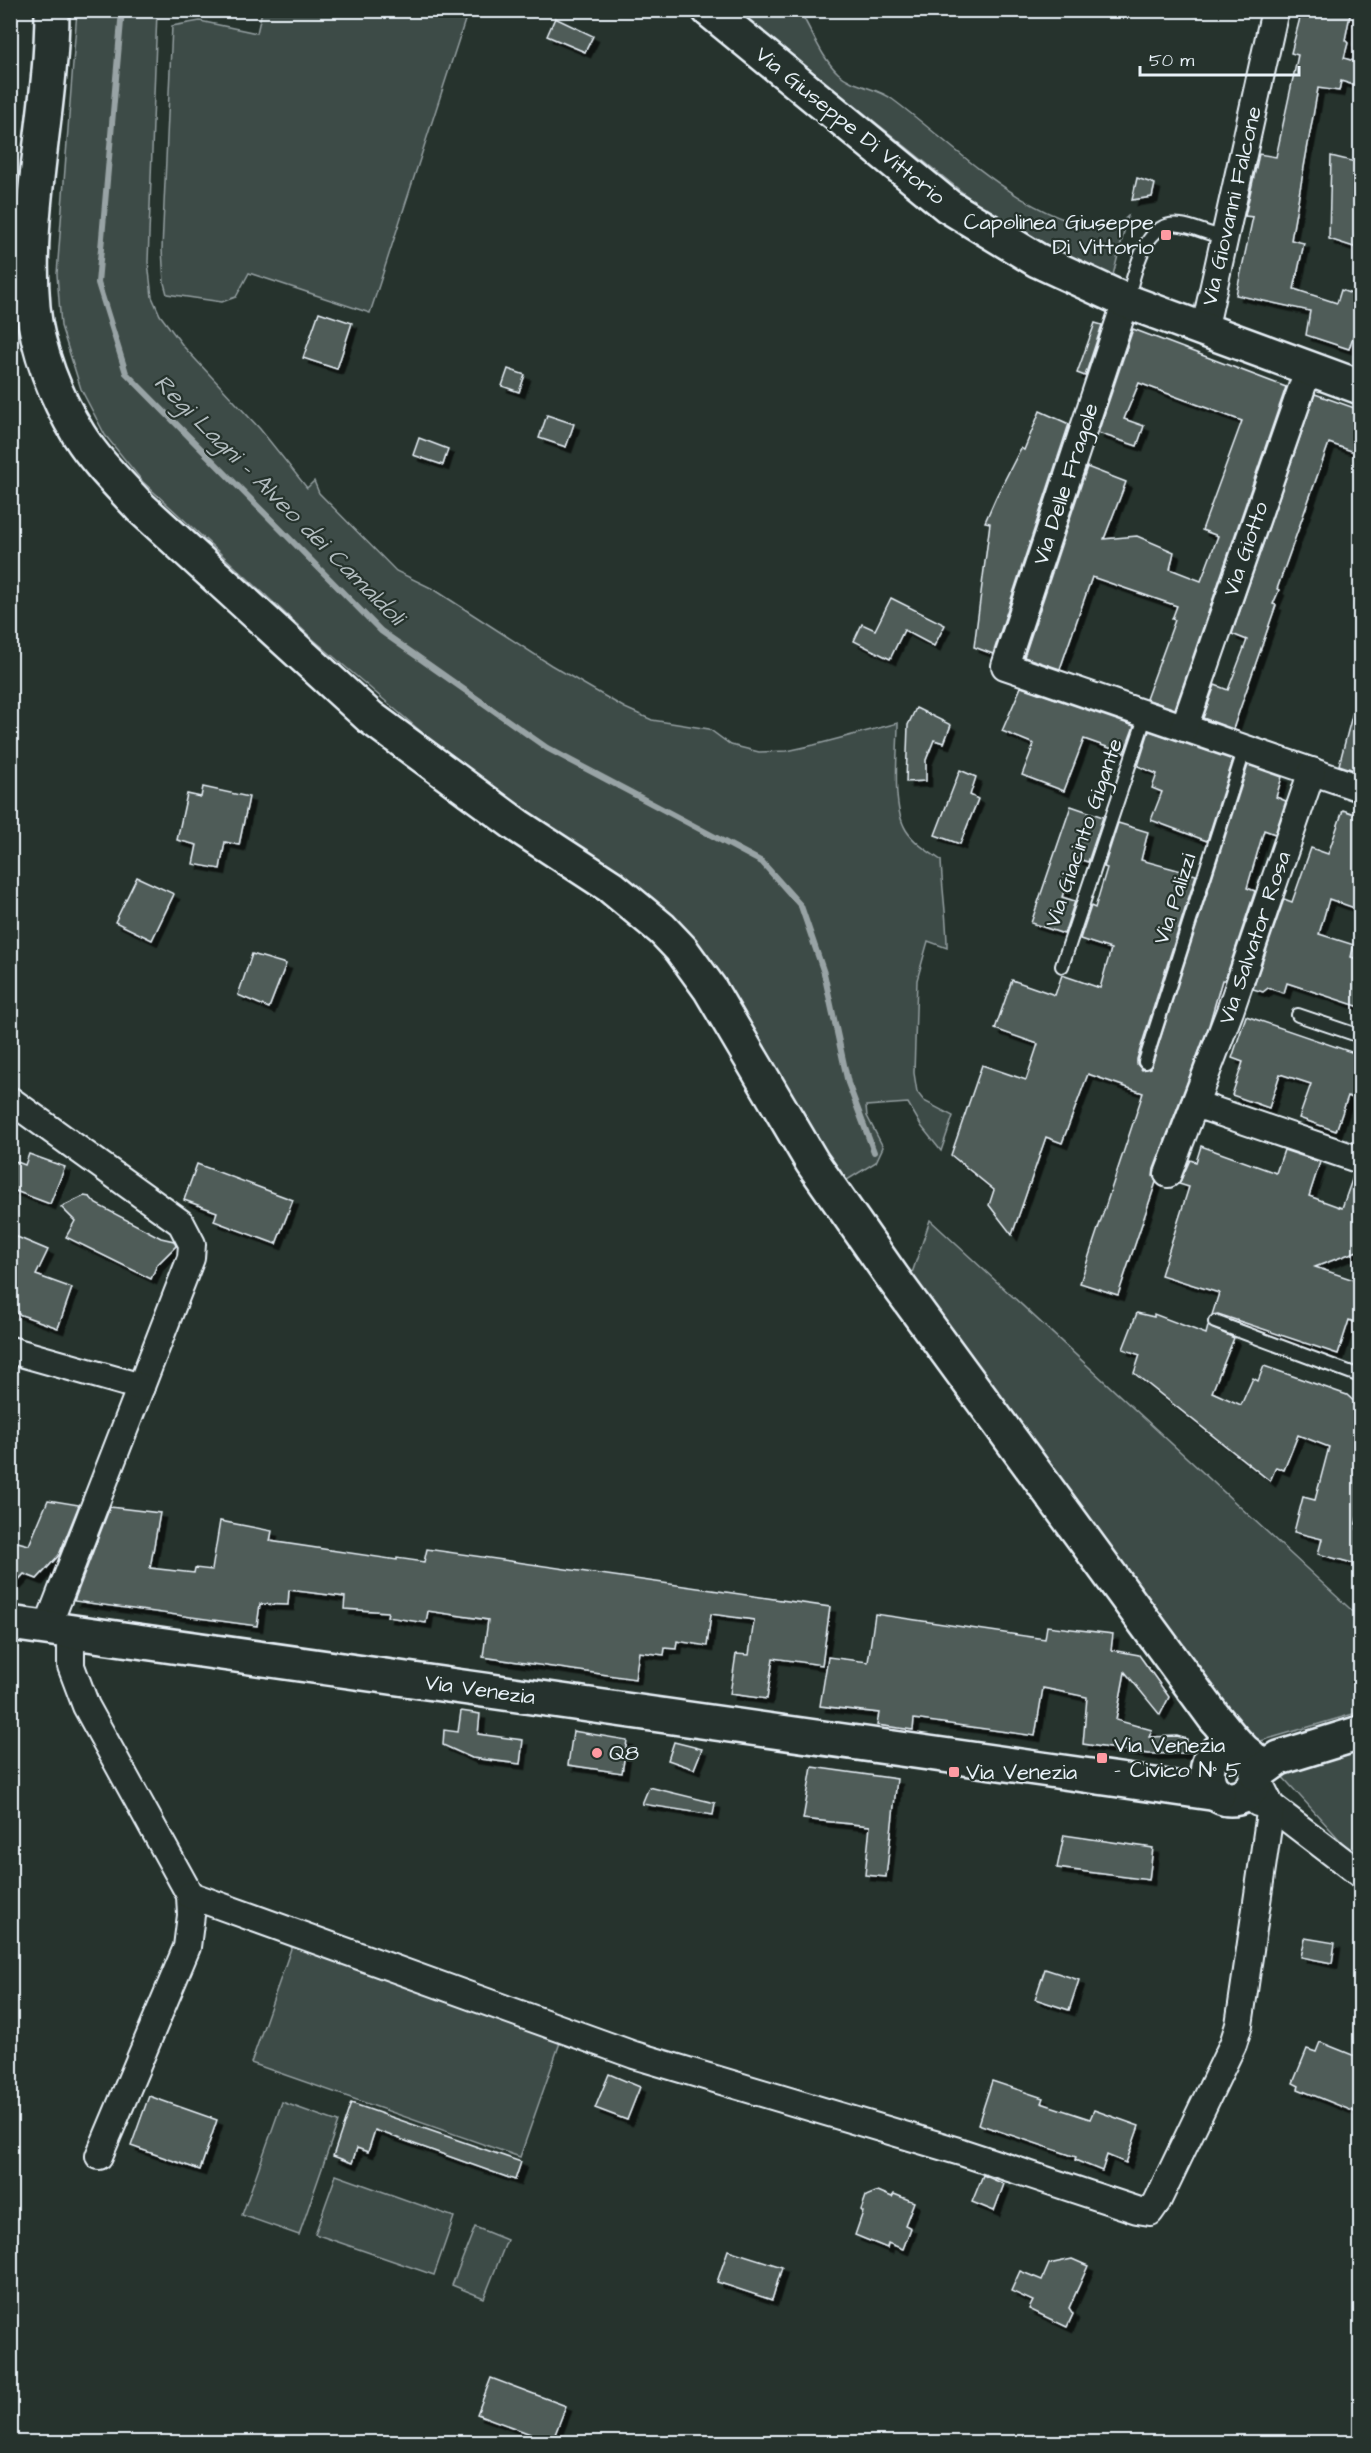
<svg xmlns="http://www.w3.org/2000/svg" width="1371" height="2453" font-family="'Architects Daughter',sans-serif">
	<defs>
		<filter id="shadow"><feDropShadow dx="5.5" dy="5.5" stdDeviation="0" flood-color="#0009"/></filter>
	</defs>
	<rect width="100%" height="100%" fill="#26332d"/>
	<filter id="ink" filterUnits="userSpaceOnUse"><feTurbulence type="fractalNoise" baseFrequency=".0167" numOctaves="2"/><feDisplacementMap in="SourceGraphic" scale="12" xChannelSelector="R" yChannelSelector="G"/><feConvolveMatrix kernelMatrix="1 2 1 2 8 2 1 2 1" color-interpolation-filters="sRGB"/></filter>
	<g filter="url(#ink)">
		<g fill="#3e4b47" stroke="#939ea0" stroke-width="1.5">
			<path d="M77,11H157L148,262L152,297L160,315L184,347L260,429L307,488L314,481L319,493L396,571L435,590L551,665L625,708L652,720L709,729L731,745L759,752L787,751L814,745L898,723C898,751 891,806 906,830C914,843 929,852 941,860C942,890 947,918 947,948L928,941L917,980L914,1073L917,1092L924,1101L953,1116L941,1151L922,1127L908,1103L866,1106L867,1116L883,1147L876,1162L844,1182L828,1158L731,994L677,920L623,877L459,764L314,640L143,482L105,435L81,389L61,326L57,274Z"/>
			<path d="M262,11H468L370,313L249,273L236,297L222,302L167,294L164,283L162,249L172,26L200,21L257,33Z"/>
			<path d="M737,11H807L802,15C813,34 822,58 838,73C853,87 876,87 892,99C955,145 1030,228 1114,229L1128,216L1112,279L1097,273L982,208Z"/>
			<path d="M930,1220L1360,1618V1712L1254,1743L910,1279Z"/>
			<path d="M1360,1749V1862L1279,1773Z"/>
			<path d="M294,1940L563,2034L520,2157L251,2063Z"/>
			<path d="M282,2102L338,2122L299,2235L242,2215Z"/>
			<path d="M336,2175L454,2217L434,2275L315,2234Z"/>
			<path d="M475,2227L507,2240L484,2298L452,2285Z"/>
		</g>
		<g fill="none" stroke-linecap="round" stroke-linejoin="round">
			<path stroke="#98a3a5" stroke-width="6" d="M122,10L98,283L126,373L381,631L547,748L762,862L801,906L824,973L848,1083L874,1152"/>
		</g>
		<g fill="#505c59" stroke="#e8f1f8" stroke-width="1.5" filter="url(#shadow)">
			<path d="M1302,10H1351L1345,40L1348,43L1344,58L1360,63V87L1341,81L1339,91L1318,88L1291,240L1304,243L1294,289L1337,303L1341,290L1360,297V315L1349,349L1306,335L1310,311L1236,295L1253,217L1245,216L1259,154L1276,157L1298,55L1291,53Z"/>
			<path d="M555,18L593,36L585,52L547,36Z"/>
			<path d="M1331,156L1360,163V249L1329,239Z"/>
			<path d="M1137,178L1155,184L1152,197L1132,200Z"/>
			<path d="M319,312L352,323L337,369L303,358Z"/>
			<path d="M1095,323L1102,325L1085,376L1077,373Z"/>
			<path d="M1133,329L1286,387L1175,709L1146,699L1175,620L1172,619L1177,606L1092,577L1060,669L1024,657L1087,467L1126,482L1104,539L1137,536L1174,552L1170,569L1201,581L1218,536L1202,530L1242,421L1139,383L1124,419L1144,426L1137,446L1098,433Z"/>
			<path d="M508,369L525,375L519,392L502,386Z"/>
			<path d="M1315,394L1360,410V454L1329,443L1277,589L1279,590L1273,604L1276,605L1233,729L1203,718L1215,685L1228,690L1247,640L1232,634Z"/>
			<path d="M1040,411L1069,424L993,654L974,647L990,523L985,522L996,497L1021,448L1024,450Z"/>
			<path d="M547,415L574,424L566,447L539,438Z"/>
			<path d="M419,438L448,449L443,465L413,455Z"/>
			<path d="M891,598L945,625L934,646L904,630L890,659L854,641L862,624L875,630Z"/>
			<path d="M1021,687L1134,726L1124,753L1084,739L1064,791L1022,775L1034,744L1002,731Z"/>
			<path d="M1355,704L1360,705V772L1339,765Z"/>
			<path d="M916,708L951,725L944,743L934,740L926,760V781L906,782L908,725Z"/>
			<path d="M1149,731L1233,760L1207,841L1151,820L1162,792L1152,788L1157,774L1138,766Z"/>
			<path d="M1248,765L1282,777L1276,797L1286,801L1275,834L1264,830L1247,888L1255,891L1225,980H1222L1209,1025L1154,1169L1153,1176L1156,1182L1118,1295L1080,1283L1143,1093L1088,1074L1062,1143L1046,1137L1012,1235L989,1205L994,1190L951,1155L982,1065L1026,1080L1038,1044L995,1029L1012,980L1055,995L1062,975L1100,988L1111,949L1080,939L1091,906L1095,908L1107,868L1104,867L1118,823L1148,832L1141,860L1196,875L1137,1059V1064L1142,1070L1151,1068Z"/>
			<path d="M960,770L976,777L970,795L978,799L960,844L935,835Z"/>
			<path d="M203,787L249,797L239,845L225,842L220,869L193,864L197,845L177,840L187,794L201,797Z"/>
			<path d="M1071,806L1103,817L1088,862L1075,858L1062,897L1075,901L1064,934L1031,923Z"/>
			<path d="M1343,810L1360,816V910L1329,899L1319,934L1354,945L1351,957L1360,960V1007L1287,983L1284,993L1268,988L1263,992L1253,989L1284,899L1292,902L1311,848L1328,854Z"/>
			<path d="M137,877L174,894L152,940L115,922Z"/>
			<path d="M252,954L286,964L269,1008L238,995Z"/>
			<path d="M1246,1016L1360,1055V1101L1348,1096L1336,1131L1299,1118L1311,1084L1280,1074L1269,1108L1232,1095L1243,1062L1232,1058Z"/>
			<path d="M1201,1146L1276,1173L1284,1150L1320,1162L1309,1196L1342,1208L1354,1174L1360,1175V1250L1315,1267L1360,1282V1324L1349,1320L1338,1354L1218,1314L1212,1315L1219,1293L1161,1275L1189,1187L1179,1184L1190,1160L1196,1162Z"/>
			<path d="M29,1154L65,1167L50,1204L10,1189V1159L25,1165Z"/>
			<path d="M197,1164L293,1200L276,1244L214,1221L217,1212L184,1200Z"/>
			<path d="M84,1196L90,1197L96,1204L161,1238L174,1241L176,1246L157,1265L151,1279L66,1237L75,1221L61,1207Z"/>
			<path d="M10,1234L48,1250L36,1275L72,1288L58,1328L10,1311Z"/>
			<path d="M1137,1313L1154,1317V1314L1206,1334L1208,1326L1234,1338L1212,1392L1241,1405L1253,1378L1258,1381L1264,1366L1347,1395L1360,1407V1506L1356,1524H1358L1357,1529L1360,1530V1565L1318,1554L1322,1539L1294,1532L1303,1497L1315,1500L1329,1447L1298,1435L1284,1470L1276,1467L1270,1481L1134,1373L1140,1355L1123,1349Z"/>
			<path d="M48,1500L79,1505L59,1555L37,1579L24,1574L10,1589V1540L29,1545Z"/>
			<path d="M110,1507L160,1513L150,1568L194,1573L195,1568L212,1570L220,1521L272,1531L270,1541L397,1560V1558L424,1562L427,1549L830,1607L822,1665L773,1658L767,1699L730,1694L736,1654L749,1655L754,1620L711,1614L707,1646L677,1641L676,1649L665,1648L664,1655L639,1652L635,1679L483,1657L488,1620L428,1611L426,1623L387,1617L388,1612L344,1609L345,1597L289,1590L288,1605L260,1604L257,1626L74,1601Z"/>
			<path d="M875,1614L1045,1639L1047,1626L1113,1634L1111,1650L1139,1655L1169,1697L1160,1715L1125,1672L1116,1720L1152,1730L1149,1737L1177,1736L1187,1739V1753L1149,1754L1083,1744L1087,1697L1043,1688L1035,1736L914,1719L913,1730L877,1725L879,1713L820,1706L828,1657L868,1662Z"/>
			<path d="M461,1711L480,1714L478,1734L523,1740L520,1764L472,1758L443,1745L444,1730L458,1732Z"/>
			<path d="M573,1731L627,1740L622,1773L568,1765Z"/>
			<path d="M674,1742L702,1749L694,1769L668,1760Z"/>
			<path d="M812,1767L897,1779L886,1877L865,1875L870,1826L803,1819Z"/>
			<path d="M649,1787L715,1803L713,1815L642,1804Z"/>
			<path d="M1064,1835L1153,1848L1149,1880L1057,1868Z"/>
			<path d="M1305,1938L1335,1943L1332,1963L1301,1957Z"/>
			<path d="M1045,1969L1079,1980L1069,2010L1035,1999Z"/>
			<path d="M1320,2042L1360,2058V2114L1298,2089L1299,2086L1293,2083L1307,2049L1316,2052Z"/>
			<path d="M609,2074L640,2087L627,2120L595,2108Z"/>
			<path d="M992,2081L1043,2098L1041,2103L1090,2119L1094,2110L1139,2126L1126,2163L1107,2155L1102,2171L1075,2160L1076,2157L978,2124Z"/>
			<path d="M149,2096L217,2120L200,2170L131,2146Z"/>
			<path d="M351,2103L521,2162L515,2180L375,2130L368,2152L357,2148L352,2163L333,2156Z"/>
			<path d="M983,2175L1004,2184L994,2211L972,2202Z"/>
			<path d="M878,2191L892,2197L894,2194L914,2202L905,2225L911,2228L903,2249L888,2243L887,2248L855,2235L863,2212L861,2210L866,2196Z"/>
			<path d="M728,2250L782,2267L772,2300L717,2282Z"/>
			<path d="M1072,2259L1088,2266L1069,2308L1073,2314L1067,2327L1029,2309L1033,2301L1011,2291L1020,2271L1042,2280L1049,2264Z"/>
			<path d="M491,2378L566,2406L552,2442L477,2414Z"/>
		</g>
		<g fill="none" stroke-linecap="round" stroke-linejoin="round">
			<g stroke="#e8f1f8" stroke-width="16">
				<g id="lane">
					<path d="M1127,300C1135,274 1143,219 1181,225C1196,227 1208,235 1225,237"/>
					<path d="M1062,966L1146,715"/>
					<path d="M1298,1015L1360,1036"/>
					<path d="M1145,1062L1245,748"/>
					<path d="M1215,1322L1360,1376"/>
				</g>
			</g>
			<g stroke="#e8f1f8" stroke-width="30">
				<g id="street">
					<path d="M1126,301L1005,666L1360,788"/>
					<path d="M1204,331L1275,10"/>
					<path d="M1184,728L1308,370"/>
					<path d="M10,1100L181,1223L192,1244L191,1258L47,1628"/>
					<path d="M1195,1104L1360,1160"/>
					<path d="M1168,1174L1230,1011L1312,771"/>
					<path d="M10,1350L141,1387"/>
					<path d="M71,1632V1666L86,1706L190,1895L191,1915L187,1947L99,2156"/>
					<path d="M1258,1803L1271,1806L1360,1874"/>
					<path d="M190,1895L634,2055L961,2152L1137,2210L1150,2212L1157,2202L1233,2044L1239,2025L1271,1806L1257,1778"/>
				</g>
			</g>
			<g stroke="#e8f1f8" stroke-width="38">
				<g id="secondary">
					<path d="M52,10C52,109 24,208 33,307C37,350 56,398 79,435C96,462 120,485 141,508L370,717L518,826L610,886L662,929L681,949L710,989L812,1162L893,1278L1214,1717C1223,1727 1231,1739 1241,1748C1245,1753 1251,1755 1254,1761C1258,1768 1258,1776 1255,1783C1252,1790 1246,1796 1238,1798C1198,1808 1195,1736 1242,1750"/>
					<path d="M709,10L948,206L1037,260L1126,301L1360,387"/>
					<path d="M10,1623L1218,1794"/>
					<path d="M1257,1774L1279,1758L1360,1733"/>
				</g>
			</g>
			<use href="#lane" stroke="#26332d" stroke-width="12"/>
			<use href="#street" stroke="#26332d" stroke-width="26"/>
			<use href="#secondary" stroke="#26332d" stroke-width="33"/>
		</g>
	</g>
	<g fill="#ff9aa2" stroke="#26332d" stroke-width="2">
		<rect x="1160" y="229" width="12" height="12" rx="3"/>
		<circle cx="597" cy="1753" r="6"/>
		<rect x="1096" y="1752" width="12" height="12" rx="3"/>
		<rect x="948" y="1766" width="12" height="12" rx="3"/>
	</g>
	<g text-anchor="middle" dominant-baseline="central" stroke-width="4.5" stroke-linejoin="round" paint-order="stroke">
		<g font-size="22" fill="#e8f1f8" stroke="#26332d">
			<text transform="translate(850 126) rotate(39)">Via Giuseppe Di Vittorio</text>
			<text transform="translate(1232 206) rotate(-77)">Via Giovanni Falcone</text>
			<text transform="translate(1066 484) rotate(-72)">Via Delle Fragole</text>
			<text transform="translate(1246 549) rotate(-71)">Via Giotto</text>
			<text transform="translate(1084 833) rotate(-71)">Via Giacinto Gigante</text>
			<text transform="translate(1175 899) rotate(-72)">Via Palizzi</text>
			<text transform="translate(1255 938) rotate(-71)">Via Salvator Rosa</text>
			<text transform="translate(480 1690) rotate(8)">Via Venezia</text>
		</g>
		<g font-size="22" fill="#e8f1f8" stroke="#26332d" text-anchor="start">
			<text x="1154" y="222" text-anchor="end">Capolinea Giuseppe<tspan x="1154" dy="25">Di Vittorio</tspan></text>
			<text x="1114" y="1745">Via Venezia<tspan x="1114" dy="25">- Civico N° 5</tspan></text>
			<text x="609" y="1753">Q8</text>
			<text x="966" y="1772">Via Venezia</text>
		</g>
		<g font-size="24" font-style="italic" fill="#b3bdc0" stroke="#26332d">
			<text transform="translate(279 500) rotate(45)">Regi Lagni - Alveo dei Camaldoli</text>
		</g>
	</g>
	<rect width="1371" height="2453" fill="none" stroke="#26332d" stroke-width="36"/>
	<rect x="18" y="18" width="1335" height="2417" fill="none" stroke="#e8f1f8" stroke-width="2" filter="url(#ink)"/>
	<path d="M1140 66v9h159v-9" fill="none" stroke="#e8f1f8" stroke-width="3"/>
	<text x="1149" y="66" font-size="18" fill="#e8f1f8" stroke="#26332d" stroke-width="4.5" paint-order="stroke">50 m</text>
</svg>
